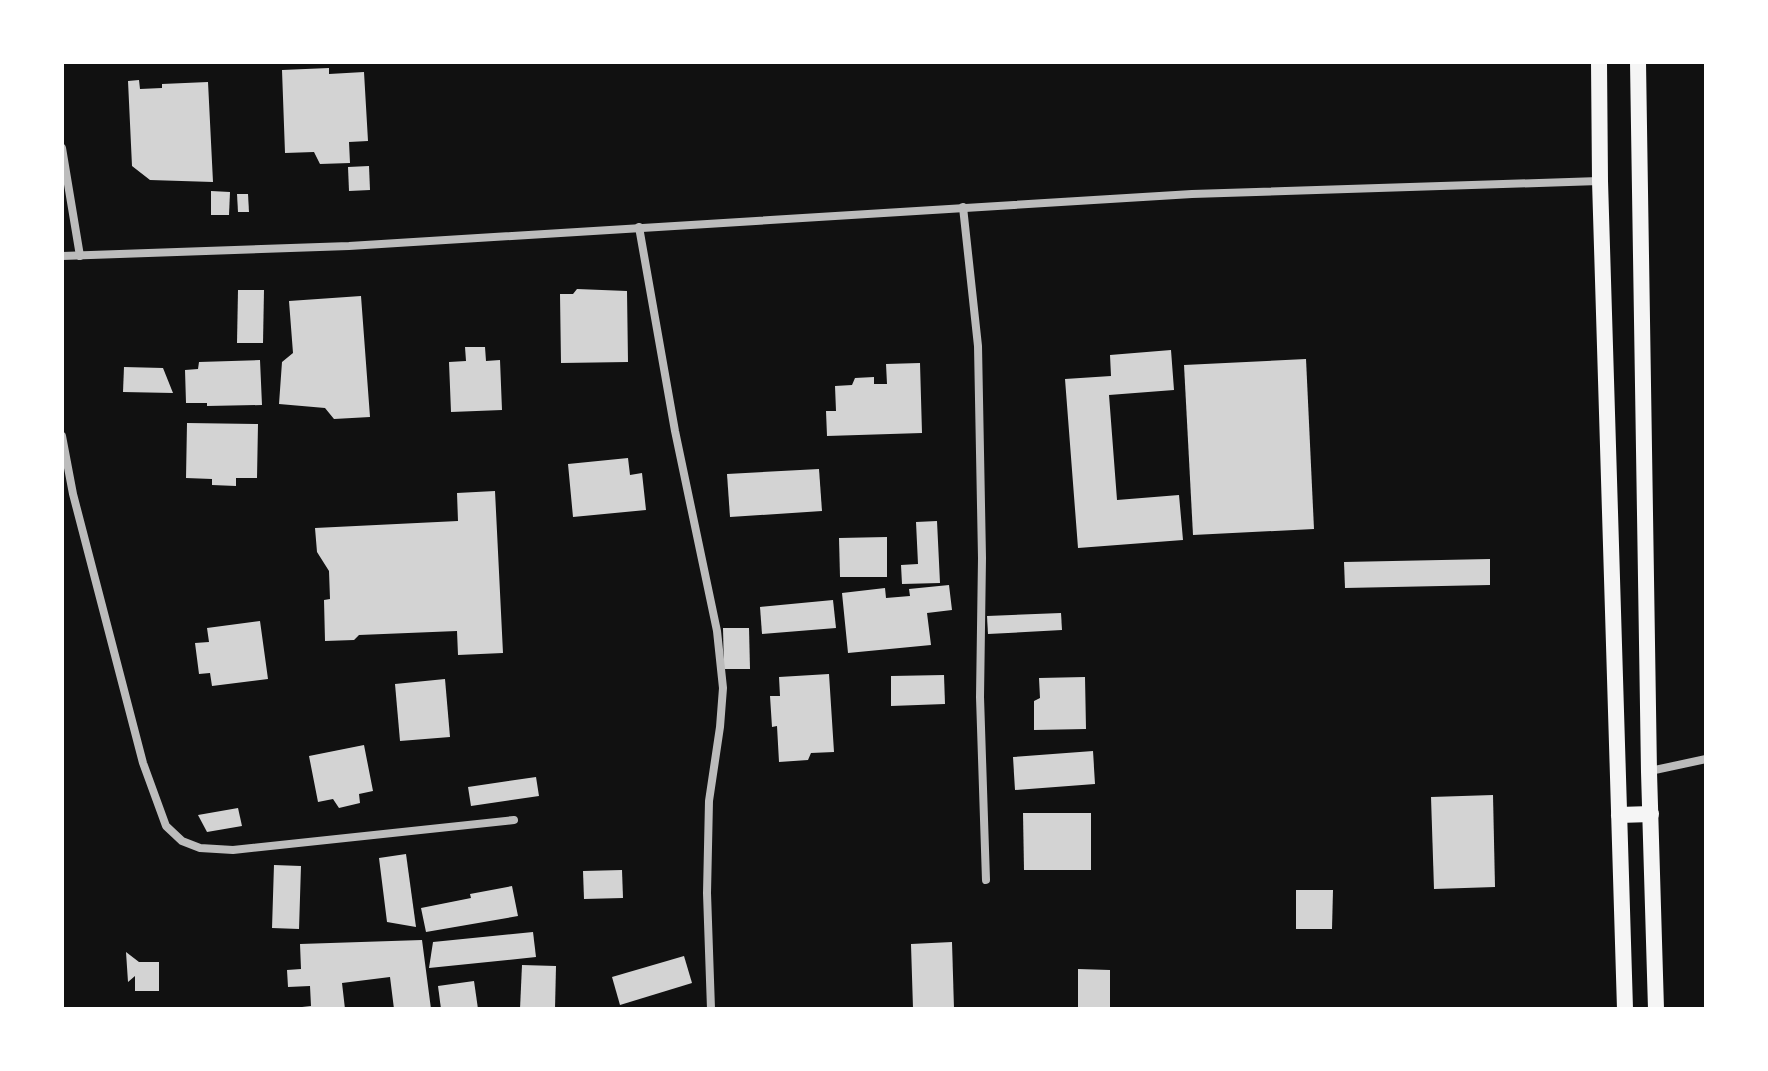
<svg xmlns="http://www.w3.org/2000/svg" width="1768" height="1071" font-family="'Roboto Condensed',sans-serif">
	<rect width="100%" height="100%" fill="#111"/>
	<g fill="#d3d3d3">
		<path d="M329,68V74L364,72L368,141L349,142L350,163L320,164L314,152L285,153L282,70Z"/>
		<path d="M139,80L140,89L162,88V84L208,82L213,182L150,180L132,166L128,81Z"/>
		<path d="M369,166L370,190L349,191L348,167Z"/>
		<path d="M211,191L230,192L229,215H211Z"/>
		<path d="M237,194H248L249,212H238Z"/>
		<path d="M577,289L627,291L628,362L561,363L560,294H573Z"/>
		<path d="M238,290H264L263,343H237Z"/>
		<path d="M361,296L370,417L334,419L325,408L279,404L282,362L293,353L289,301Z"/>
		<path d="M465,347H485L486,361L500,360L502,410L451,412L449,362L466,361Z"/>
		<path d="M1171,350L1174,390L1109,395L1117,500L1179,495L1183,540L1078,548L1065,379L1111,376L1110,355Z"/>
		<path d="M1306,359L1314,529L1193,535L1184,365Z"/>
		<path d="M260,360L262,405L207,406V403H186L185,370L198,369L199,362Z"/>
		<path d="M920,363L922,433L827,436L826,411H836L835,386L852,385L855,378L874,377V384H887L886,364Z"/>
		<path d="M124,367L163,368L173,393L123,392Z"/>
		<path d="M187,423L258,424L257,478H236V486L212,485V479L186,478Z"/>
		<path d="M628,458L630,475L642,473L646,510L573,517L568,464Z"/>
		<path d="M819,469L822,511L730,517L727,474Z"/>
		<path d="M495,491L503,653L458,655L457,631L359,635L354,640L325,641L324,600L330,599L329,571L317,552L315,528L458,521L457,493Z"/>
		<path d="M937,521L940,583L902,584L901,565L918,564L916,522Z"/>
		<path d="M887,537V577H840L839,538Z"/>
		<path d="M1490,559V585L1345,588L1344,562Z"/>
		<path d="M949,585L952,610L927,613L931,645L848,653L842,593L885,588L886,598L910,596L909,589Z"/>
		<path d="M833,600L836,628L762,634L760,607Z"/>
		<path d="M1061,613L1062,630L988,634L987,616Z"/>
		<path d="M260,621L268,679L212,686L210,673L199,674L195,643L209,642L207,628Z"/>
		<path d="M723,628H749L750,669H724Z"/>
		<path d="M829,674L834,752L811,753L808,760L779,762L777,726L772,727L770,696H780L779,677Z"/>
		<path d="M944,675L945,704L891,706V676Z"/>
		<path d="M1085,677L1086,729L1034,730V701L1040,698L1039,678Z"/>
		<path d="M445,679L450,737L400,741L395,684Z"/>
		<path d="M364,745L373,791L359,794L360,803L339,808L333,799L318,802L309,756Z"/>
		<path d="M1093,751L1095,784L1015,790L1013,757Z"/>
		<path d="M536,777L539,796L471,806L468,787Z"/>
		<path d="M1493,795L1495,887L1434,889L1431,797Z"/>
		<path d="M238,808L242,826L207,832L198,815Z"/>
		<path d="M1023,813H1091V870H1024Z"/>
		<path d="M406,854L416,927L387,922L379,858Z"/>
		<path d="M274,865L301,866L299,929L272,928Z"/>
		<path d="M622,870L623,898L584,899L583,871Z"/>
		<path d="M512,886L518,916L426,932L421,908L471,898L470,894Z"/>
		<path d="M1296,890H1333L1332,929H1296Z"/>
		<path d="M533,932L536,957L429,968L433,942Z"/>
		<path d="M422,940L431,1009H394L390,977L342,983L345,1009H302V1007L311,1006L310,986L288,987L287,970L301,969L300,944Z"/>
		<path d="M952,942L954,1009H913L911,944Z"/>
		<path d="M126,952L139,962H159V991H135V976L128,982Z"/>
		<path d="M684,956L692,983L620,1005L612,977Z"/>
		<path d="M522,965L556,966L555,1009H520Z"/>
		<path d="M1078,969L1110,970V1009H1078Z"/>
		<path d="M474,981L478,1009H441L438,986Z"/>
	</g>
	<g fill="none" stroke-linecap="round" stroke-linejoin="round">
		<g stroke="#bcbcbc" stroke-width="8">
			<path d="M62,148L80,256"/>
			<path d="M963,207L978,346L982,558L980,697L986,880"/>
			<path d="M639,227L675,431L717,631L723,688L720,727L709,801L707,893L711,1009"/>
			<path d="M62,256L349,246L1192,194L1599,181"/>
			<path d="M62,436L73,494L143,763L166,826L182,841L200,848L233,850L514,820"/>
			<path d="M1650,771L1706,759"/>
		</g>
		<g stroke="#f5f5f5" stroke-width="16">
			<path d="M1599,62L1600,181L1625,1009"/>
			<path d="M1638,62L1649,772L1656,1009"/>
			<path d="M1619,815L1651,814"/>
		</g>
	</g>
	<rect width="1768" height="1071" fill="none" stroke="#ffffff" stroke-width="128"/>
</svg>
